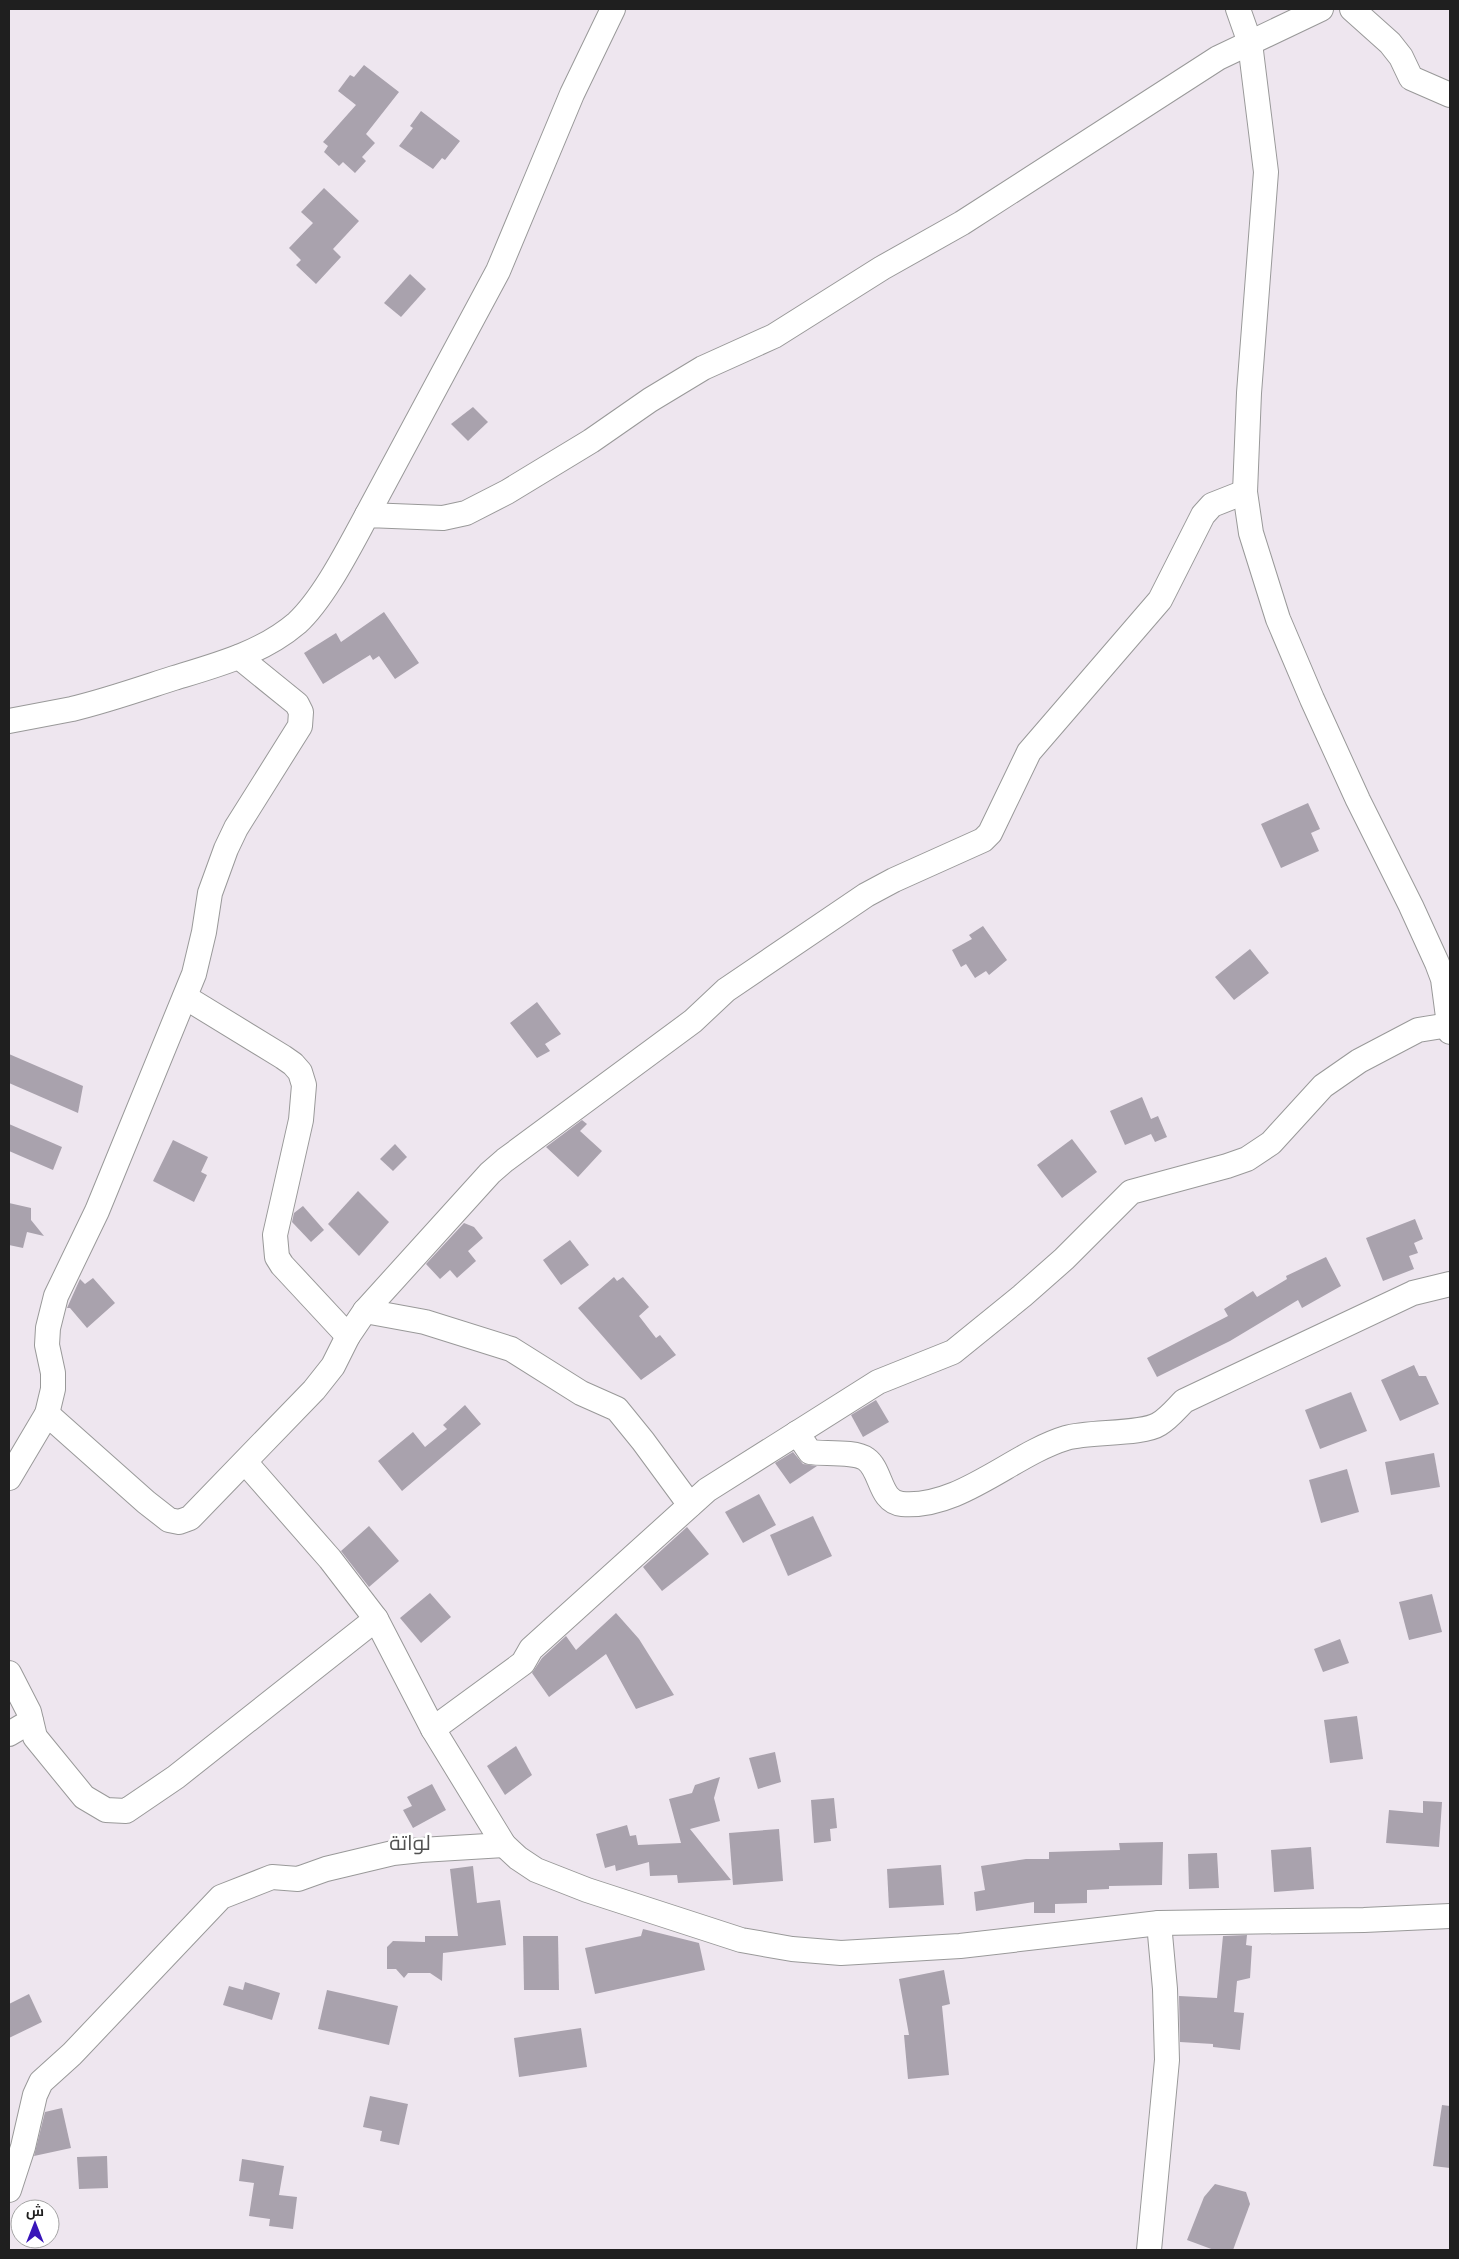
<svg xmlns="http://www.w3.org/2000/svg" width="1459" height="2259" font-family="'Alegreya Sans',Cairo,sans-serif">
	<rect width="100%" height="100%" fill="#eee6ef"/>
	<g fill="#a9a2ad">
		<path d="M364,65L399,92L366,134L375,143L362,157L366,161L355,173L343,162L339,166L324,152L328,146L323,142L356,105L338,91L350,75L354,77Z"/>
		<path d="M421,111L460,141L445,160L442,158L433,169L399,146L413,128L410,126Z"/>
		<path d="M324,188L359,221L333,249L341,257L316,284L296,265L301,260L289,248L313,223L301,212Z"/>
		<path d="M410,274L426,289L401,317L384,303Z"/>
		<path d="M473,407L488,422L468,441L451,424Z"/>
		<path d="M384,612L419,663L395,679L379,656L373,660L370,655L323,684L304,653L336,633L341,642Z"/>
		<path d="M1308,803L1320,829L1311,833L1319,851L1281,868L1261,824Z"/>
		<path d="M983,926L1007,960L989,975L986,971L975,978L966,964L961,967L952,950L972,939L969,935Z"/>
		<path d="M1250,949L1269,973L1234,1000L1215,977Z"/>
		<path d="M537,1002L561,1034L545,1044L550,1051L537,1058L510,1023Z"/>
		<path d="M9,1054L83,1086L78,1113L9,1083Z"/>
		<path d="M1142,1097L1151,1119L1158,1116L1167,1137L1155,1142L1151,1134L1125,1145L1110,1111Z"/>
		<path d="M582,1120L587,1124L580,1131L602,1151L578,1177L546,1147Z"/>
		<path d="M9,1124L62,1147L53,1170L9,1151Z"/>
		<path d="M1072,1139L1097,1172L1062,1198L1037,1165Z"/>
		<path d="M173,1140L208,1157L201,1172L207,1175L194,1202L153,1181Z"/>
		<path d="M395,1144L407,1157L393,1171L380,1159Z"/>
		<path d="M358,1191L389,1222L359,1256L328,1224Z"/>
		<path d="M9,1203L31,1208V1220L44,1236L27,1232L23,1248L9,1245Z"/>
		<path d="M303,1206L324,1230L311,1242L292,1222L294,1213Z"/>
		<path d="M1415,1219L1423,1239L1414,1243L1418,1253L1409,1256L1414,1269L1383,1281L1366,1238Z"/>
		<path d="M464,1223L474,1227L483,1238L468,1251L476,1261L457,1278L450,1270L440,1279L426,1264Z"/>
		<path d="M570,1240L589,1265L561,1285L543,1260Z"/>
		<path d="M1326,1257L1341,1286L1302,1308L1298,1300L1230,1341L1157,1377L1147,1358L1228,1316L1224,1309L1253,1291L1257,1297L1287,1279L1286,1276Z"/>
		<path d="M614,1277L617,1281L623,1277L649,1307L639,1316L656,1338L660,1335L676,1355L641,1380L578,1308Z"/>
		<path d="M93,1278L115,1303L87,1328L70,1308H67L80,1279L85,1284Z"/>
		<path d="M1414,1365L1419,1376H1426L1439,1404L1400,1421L1381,1380Z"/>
		<path d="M1351,1392L1367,1431L1320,1449L1305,1410Z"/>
		<path d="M876,1400L889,1422L863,1437L851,1415Z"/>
		<path d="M465,1405L481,1424L402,1491L378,1461L413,1432L425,1447L447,1429L443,1425Z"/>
		<path d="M793,1452L803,1464L817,1466L790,1484L775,1463Z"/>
		<path d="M1434,1453L1440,1487L1391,1495L1385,1462Z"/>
		<path d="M1347,1469L1359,1512L1321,1523L1309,1480Z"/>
		<path d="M759,1494L776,1525L743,1543L725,1512Z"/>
		<path d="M813,1516L832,1556L788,1576L770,1535Z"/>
		<path d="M369,1526L399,1561L369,1587L341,1551Z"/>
		<path d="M687,1527L709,1554L662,1591L643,1567Z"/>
		<path d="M430,1593L451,1617L421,1643L400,1618Z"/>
		<path d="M1432,1594L1442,1632L1409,1640L1399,1602Z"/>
		<path d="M616,1613L639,1639L674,1695L636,1709L606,1654L549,1697L532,1673L542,1658L566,1636L576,1650Z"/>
		<path d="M1340,1639L1349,1663L1323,1672L1314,1649Z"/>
		<path d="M1357,1716L1363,1759L1330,1763L1324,1720Z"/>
		<path d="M516,1746L532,1775L505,1795L487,1766Z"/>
		<path d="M775,1752L781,1782L758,1789L749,1758Z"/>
		<path d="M720,1777L714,1798L720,1821L690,1829L731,1880L678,1883L677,1875L650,1876L649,1862L616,1871L615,1865L605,1868L596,1834L627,1825L630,1836L636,1835L638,1845L681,1843L669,1799L692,1793L695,1785Z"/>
		<path d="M432,1784L446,1810L413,1828L403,1810L412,1806L407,1797Z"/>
		<path d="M834,1798L837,1828L830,1829L831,1841L814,1843L811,1800Z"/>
		<path d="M1423,1801L1442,1802L1439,1847L1386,1843L1389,1810L1423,1813Z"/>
		<path d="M779,1829L783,1881L733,1885L729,1833Z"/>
		<path d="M1163,1842L1162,1885L1109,1886V1889L1087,1890V1903L1055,1904V1913H1034V1902L976,1911L974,1892L985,1890L981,1866L1026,1859H1049V1852L1120,1850L1119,1843Z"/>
		<path d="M1311,1847L1314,1889L1274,1892L1271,1850Z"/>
		<path d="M1217,1853L1219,1888L1189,1889L1188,1854Z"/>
		<path d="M941,1865L944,1905L889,1908L887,1869Z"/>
		<path d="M473,1866L477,1903L500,1900L506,1945L443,1953L442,1981L430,1973H408L404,1978L396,1969H387V1947L393,1941L425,1942V1936H458L450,1869Z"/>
		<path d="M643,1929L699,1943L705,1970L595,1994L585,1948L641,1936Z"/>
		<path d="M1247,1935L1246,1945L1252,1946L1250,1978L1237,1981L1234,2012L1244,2013L1240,2050L1213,2047V2044L1180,2042L1179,1996L1217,1998L1223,1936Z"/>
		<path d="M523,1936H558L559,1990H524Z"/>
		<path d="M944,1970L950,2004L942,2006L949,2075L908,2079L904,2035H909L899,1979Z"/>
		<path d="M245,1982L280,1993L272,2020L223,2005L229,1986L243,1990Z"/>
		<path d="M327,1990L398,2006L389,2045L318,2029Z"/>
		<path d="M29,1994L42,2022L9,2038V2004Z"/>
		<path d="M581,2028L587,2067L519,2077L514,2038Z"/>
		<path d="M370,2096L408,2104L399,2145L380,2141L382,2131L363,2127Z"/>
		<path d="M1442,2105L1450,2106V2168L1433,2166Z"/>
		<path d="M62,2108L71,2148L34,2156L45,2112Z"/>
		<path d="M107,2156L108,2188L79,2189L77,2157Z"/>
		<path d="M242,2159L284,2166L279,2195L297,2197L293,2229L269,2226L270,2219L249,2216L254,2183L239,2181Z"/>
		<path d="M1215,2184L1246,2192L1250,2204L1233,2250H1214L1187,2240L1204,2197Z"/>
	</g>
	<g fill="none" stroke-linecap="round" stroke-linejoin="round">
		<g stroke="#999" stroke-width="26">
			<g id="minor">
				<path d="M1238,9L1250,43L1266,172L1249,393L1245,492L1251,533L1278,619L1312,699L1358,800L1411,906L1437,963L1443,979L1450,1032"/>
				<path d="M1352,9L1390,43L1401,57L1411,78L1450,95"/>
				<path d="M367,515L498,271L572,94L613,9"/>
				<path d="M9,721C30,717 51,713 72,709C106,701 140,689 174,678C217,665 262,653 297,623C324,598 349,548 367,515L443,518L466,513L507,492L591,441L650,400L703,368L774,336L882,268L962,223L1218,58L1321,9"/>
				<path d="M185,997L283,1057L293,1064L300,1072L304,1085L301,1120L275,1235L277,1257L282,1265L348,1336L365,1311L490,1173L505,1160L693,1021L726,990L866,895L894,880L983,840L990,833L1029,752L1160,600L1203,515L1212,505L1245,492"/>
				<path d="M1449,1025L1418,1030L1359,1061L1323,1086L1271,1143L1247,1159L1227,1166L1131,1192L1064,1259L1022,1296L953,1352L878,1382L707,1490L531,1649L523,1663L433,1729L504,1845L518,1858L536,1870L587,1890L741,1940L792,1949L841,1953L960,1946L1159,1923L1364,1920L1450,1916"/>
				<path d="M365,1311L425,1322L511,1349L581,1393L617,1409L643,1441L690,1505"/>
				<path d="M47,1414L146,1502L169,1520L179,1522L190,1518L314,1390L333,1366L348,1336"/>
				<path d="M797,1433L810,1452C824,1454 855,1451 866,1459C882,1470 879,1502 902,1504C960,1509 1013,1454 1066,1438C1089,1431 1142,1435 1159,1424C1169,1418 1176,1409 1184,1401L1413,1293L1450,1284"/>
				<path d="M245,1462L330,1559L376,1619L433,1729"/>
				<path d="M9,1478L47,1414L53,1389V1373L47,1345L48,1328L56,1296L97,1211L194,974L204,932L210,893L226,849L236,828L300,726L301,712L297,704L239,657"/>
				<path d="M9,1673L29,1712L35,1737L84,1797L106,1810L126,1811L176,1777L376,1619"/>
				<path d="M9,1734L31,1721"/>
				<path d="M9,2190L23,2147L35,2095L41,2082L72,2054L221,1897L272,1877L298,1879L326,1869L393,1853L421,1850L504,1845"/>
				<path d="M1149,2250L1167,2060L1165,1989L1159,1923"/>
			</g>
		</g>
		<use href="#minor" stroke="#fff" stroke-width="24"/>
	</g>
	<g text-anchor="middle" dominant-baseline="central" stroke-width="5" stroke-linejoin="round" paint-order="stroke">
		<g font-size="21" fill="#525252" stroke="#fff">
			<text x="410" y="1843">لواتة</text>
		</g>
	</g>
	<rect width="1459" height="2259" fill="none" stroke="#1f1f1f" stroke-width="20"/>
	<g transform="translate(35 2224)"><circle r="24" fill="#ffffff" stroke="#a5a5a5"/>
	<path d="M0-4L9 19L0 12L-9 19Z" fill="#3915b9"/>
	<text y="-8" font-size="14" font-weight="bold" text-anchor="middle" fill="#1f1f1f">ش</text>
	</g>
</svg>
